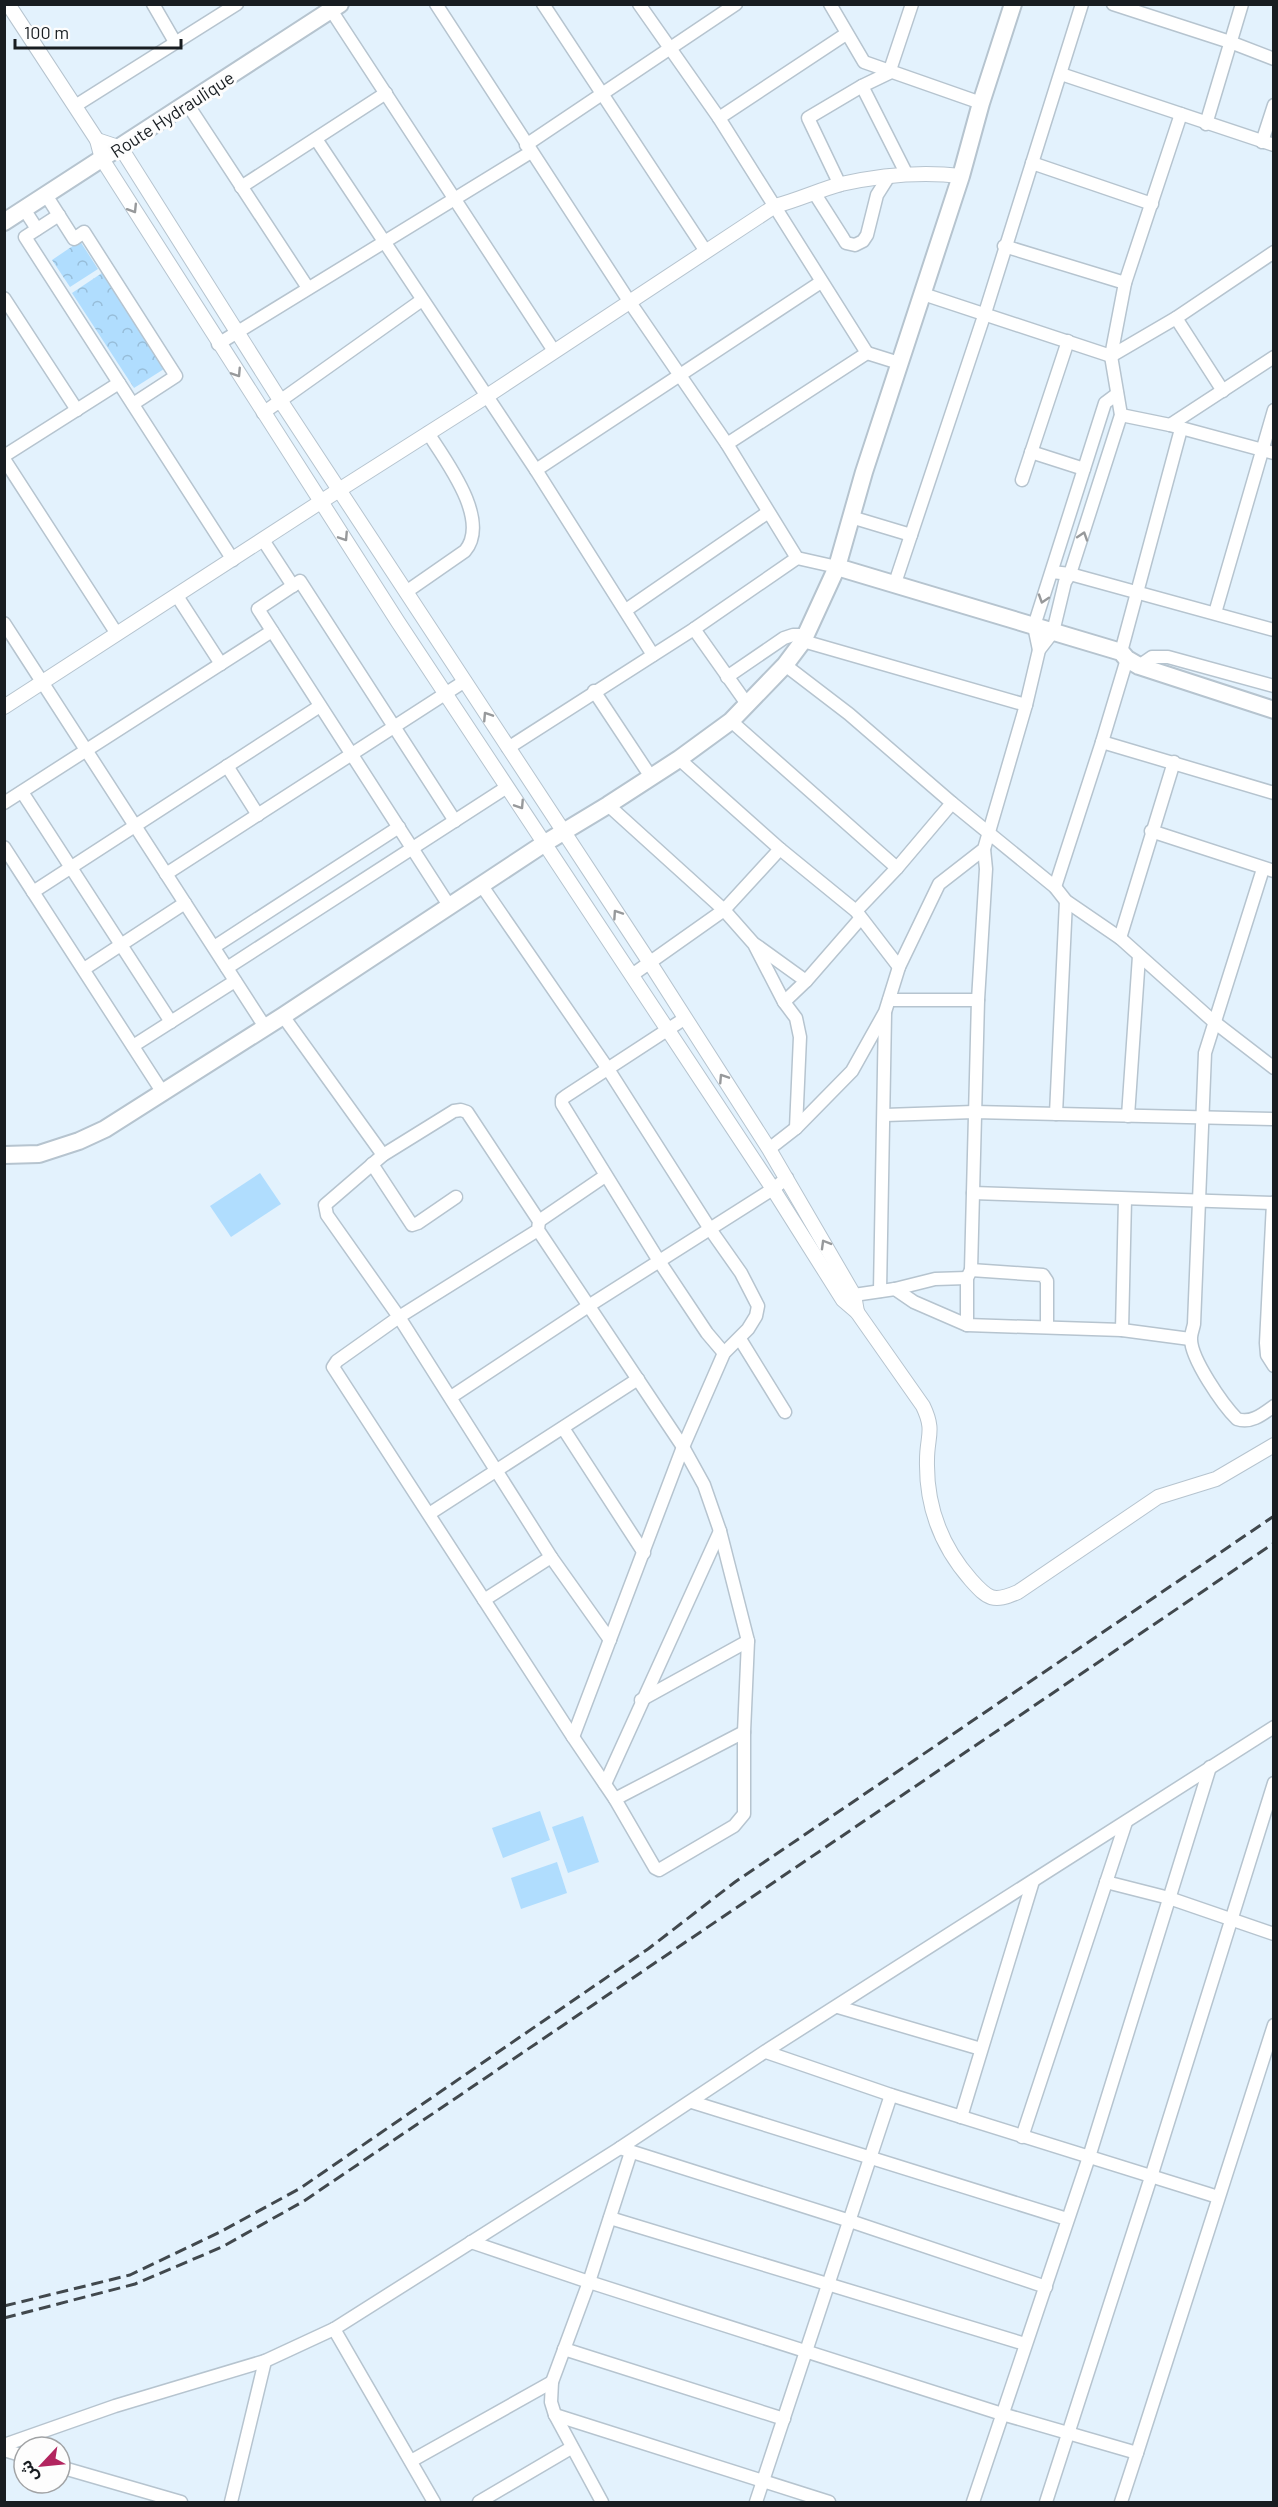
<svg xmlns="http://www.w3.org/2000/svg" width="1278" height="2507" font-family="Barlow,'Noto Sans Arabic',sans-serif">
	<defs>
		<pattern id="park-crowns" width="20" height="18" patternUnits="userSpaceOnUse" patternTransform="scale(1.5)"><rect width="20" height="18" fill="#b0ddfe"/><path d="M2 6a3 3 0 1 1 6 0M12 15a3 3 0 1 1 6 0" fill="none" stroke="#97bdd9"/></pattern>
	</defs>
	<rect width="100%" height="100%" fill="#e3f2fd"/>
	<g fill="#b0ddfe">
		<path d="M260,1173L281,1204L231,1237L210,1206Z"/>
		<path d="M540,1811L550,1840L503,1858L492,1828Z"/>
		<path d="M583,1816L599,1862L568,1873L552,1827Z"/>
		<path d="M557,1862L567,1893L521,1909L511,1878Z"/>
	</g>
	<g fill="url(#park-crowns)">
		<path d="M80,241L98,269L70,287L52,260Z"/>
		<path d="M102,273L164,369L134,388L72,293Z"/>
	</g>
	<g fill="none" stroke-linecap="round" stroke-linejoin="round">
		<g stroke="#b6c4cf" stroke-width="15">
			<g id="minor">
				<path d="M153,4L175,42"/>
				<path d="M436,4L629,301L727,444L797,558L837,567"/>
				<path d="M543,4L705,250"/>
				<path d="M639,4L719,118L867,353"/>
				<path d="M830,4L864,62L981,103"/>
				<path d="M1113,4L1230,42L1274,59"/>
				<path d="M331,10L554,351"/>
				<path d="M1061,74L1274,145"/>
				<path d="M188,105L308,288"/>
				<path d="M75,106L237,4"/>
				<path d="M719,118L846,34"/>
				<path d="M1206,124L1242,4"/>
				<path d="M316,139L536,470L653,655"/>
				<path d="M1262,142L1274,105"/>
				<path d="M526,145L736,4"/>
				<path d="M1032,163L1152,204"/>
				<path d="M906,173L862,86L889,73L912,4"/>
				<path d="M840,185L808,118L862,86"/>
				<path d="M241,187L386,93"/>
				<path d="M815,194L843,238L846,243L855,245L863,241L867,235L877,195L889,176"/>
				<path d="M46,195L74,239L84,232L176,376L133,404"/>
				<path d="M24,209L37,229"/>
				<path d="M59,215L25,237L119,383"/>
				<path d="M1004,246L1125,283"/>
				<path d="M923,294L1111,356L1176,318L1274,252"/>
				<path d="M4,298L77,410"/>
				<path d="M1176,318L1223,391"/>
				<path d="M218,344L531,152"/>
				<path d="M263,413L422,300"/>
				<path d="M1121,415L1170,425L1274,453"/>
				<path d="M1170,425L1274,357"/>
				<path d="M727,444L867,353L899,363"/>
				<path d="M1031,452L1084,469"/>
				<path d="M4,456L119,383L233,560"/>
				<path d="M4,459L117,634"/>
				<path d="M536,470L821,282"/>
				<path d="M1022,480L1068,341"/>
				<path d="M851,517L911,535"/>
				<path d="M263,540L293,586"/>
				<path d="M1052,572L1070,574L1274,630"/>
				<path d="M895,583L985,313L1082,4"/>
				<path d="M406,592L465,551C491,520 446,461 428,433"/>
				<path d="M177,596L221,664"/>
				<path d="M626,610L767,513"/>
				<path d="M1215,613L1274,410"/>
				<path d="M4,623L265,1027"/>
				<path d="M694,629L747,704"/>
				<path d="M803,641L1026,705"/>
				<path d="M1039,650L1034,626L1105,403L1117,394"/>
				<path d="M1121,652L1181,429"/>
				<path d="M1127,659L1102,742L1274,793"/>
				<path d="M785,665L849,714L952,803L1055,887L1066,901L1120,938L1213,1021L1274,1068"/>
				<path d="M1139,666L1152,657H1168L1274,686"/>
				<path d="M727,677L784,638L793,635H806"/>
				<path d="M594,691L651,777"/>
				<path d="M731,721L897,868"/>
				<path d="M508,748L694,629L797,558"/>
				<path d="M679,759L780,849L856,911L899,967"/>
				<path d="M227,766L258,815"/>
				<path d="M22,792L171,1022"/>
				<path d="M4,803L272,631"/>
				<path d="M608,805L724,910L754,944L784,1002"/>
				<path d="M1151,831L1274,871"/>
				<path d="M4,847L163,1093"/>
				<path d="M1263,869L1205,1053L1194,1324C1193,1329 1191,1334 1191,1338C1190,1358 1223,1405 1237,1419C1251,1424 1263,1414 1274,1406"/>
				<path d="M166,874L465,681"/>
				<path d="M482,886L608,1069L710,1229L741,1273L758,1306L756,1316L748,1329L724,1353L683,1447L573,1737"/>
				<path d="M1055,887L1102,742"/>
				<path d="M33,892L320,706"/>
				<path d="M450,907L258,609L300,581L455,821"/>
				<path d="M856,911L897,868L952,803"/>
				<path d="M1120,938L1174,762"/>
				<path d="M756,945L806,981"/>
				<path d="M214,947L399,827"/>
				<path d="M227,968L507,787"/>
				<path d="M84,969L185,903"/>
				<path d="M632,975L724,910L780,849"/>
				<path d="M889,1000H978"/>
				<path d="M283,1016L383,1155"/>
				<path d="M684,1019L566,1096L562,1099V1104L659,1261L707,1333L724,1353"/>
				<path d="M133,1046L235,981"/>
				<path d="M1056,1114L1066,901"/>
				<path d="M885,1115L974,1112L1274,1119"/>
				<path d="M1128,1116L1139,956"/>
				<path d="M796,1128L800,1037L796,1018L784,1002L806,981L860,919"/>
				<path d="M769,1149L796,1128L852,1071L885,1012L899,967L939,884L984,849L1026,705L1039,650L1053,632L1065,582L1070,574L1121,415L1111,356L1125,283L1181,114"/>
				<path d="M372,1164L412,1225L418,1223L456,1197"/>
				<path d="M973,1193L1274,1203"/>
				<path d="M1273,1203L1266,1343L1267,1355L1274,1366"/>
				<path d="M539,1221L605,1176"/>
				<path d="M538,1230L399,1317L337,1361L333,1367L573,1737L615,1799L655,1868L659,1870L734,1826L744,1814V1732L748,1641L720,1531L704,1485L683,1447L538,1230L539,1221L467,1112L461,1110L454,1111L383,1155L325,1205L327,1215L399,1317L551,1557L610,1640"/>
				<path d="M971,1270L1043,1275L1047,1281V1326"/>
				<path d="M895,1289L914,1302L967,1325L1122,1330L1190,1339"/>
				<path d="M880,1291L885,1014"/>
				<path d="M845,1299L854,1295L895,1289L935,1279L967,1278"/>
				<path d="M967,1325V1278L971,1270L978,1000L986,869L984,849"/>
				<path d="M1122,1330L1125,1199"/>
				<path d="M740,1339L785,1412"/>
				<path d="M451,1397L590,1305L773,1189L787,1178"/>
				<path d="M563,1428L644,1553"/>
				<path d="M429,1514L638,1379"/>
				<path d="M484,1600L551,1557"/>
				<path d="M641,1700L748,1641"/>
				<path d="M605,1784L720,1531"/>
				<path d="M615,1799L744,1732"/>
				<path d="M1106,1882L1169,1898L1274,1934"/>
				<path d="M838,2007L981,2049"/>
				<path d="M766,2052L891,2095L1218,2197"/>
				<path d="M692,2102L1067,2219"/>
				<path d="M961,2117L1033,1881"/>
				<path d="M1022,2137L1126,1822"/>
				<path d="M620,2148L850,2221L1046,2287"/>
				<path d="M610,2218L1025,2344"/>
				<path d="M471,2242L589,2282L1002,2414L1137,2453L1274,2025"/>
				<path d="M334,2329L434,2502"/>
				<path d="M564,2349L784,2419"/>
				<path d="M555,2415L829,2502"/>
				<path d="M4,2445L115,2406L265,2361L334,2329L620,2148L769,2049L1274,1727"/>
				<path d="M4,2450L24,2456"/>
				<path d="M411,2461L552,2382"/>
				<path d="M60,2467L181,2502"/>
				<path d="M231,2502L265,2361"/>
				<path d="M479,2502L571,2448"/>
				<path d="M602,2502L555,2415L551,2402L552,2382L589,2282L631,2152"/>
				<path d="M756,2502L891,2095"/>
				<path d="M973,2502L1089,2157L1210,1767"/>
				<path d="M1046,2502L1151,2177L1274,1783"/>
				<path d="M1121,2502L1137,2453"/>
			</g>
		</g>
		<g stroke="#b6c4cf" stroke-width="16">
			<g id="tertiary">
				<path d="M8,4L97,140L102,159L398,622L773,1189L843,1300L857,1312L923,1406C935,1431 927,1436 927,1460C926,1505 941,1546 971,1580C988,1599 993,1603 1018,1592L1158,1497L1216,1479L1274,1445"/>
				<path d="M97,140L121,148L280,400L650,963L769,1149L854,1295L857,1312"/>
				<path d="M4,707L339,490L487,396L775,206C798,200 819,190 841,184C881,175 920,171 961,176"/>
			</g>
		</g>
		<g stroke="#b6c4cf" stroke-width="20">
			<g id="secondary">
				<path d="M1013,4L981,103L961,176L864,472L837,567L1121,652L1127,659L1139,666L1274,710"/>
				<path d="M4,222L340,4"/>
				<path d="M4,1155L39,1154L79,1141L105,1129L283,1016L545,843L608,805L679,759L731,721L785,665L803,641L837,567"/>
			</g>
		</g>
		<use href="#minor" stroke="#fff" stroke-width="12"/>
		<use href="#tertiary" stroke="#fff" stroke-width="14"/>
		<use href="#secondary" stroke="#fff" stroke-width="16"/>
		<g stroke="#41484d" stroke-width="3" stroke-dasharray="12 6" stroke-linecap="butt">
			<path d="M4,2306L130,2275L220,2232L299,2189L648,1949L735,1882L1274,1516"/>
			<path d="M4,2318L135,2284L222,2247L304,2201L1274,1543"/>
		</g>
	</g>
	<defs><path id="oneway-chevron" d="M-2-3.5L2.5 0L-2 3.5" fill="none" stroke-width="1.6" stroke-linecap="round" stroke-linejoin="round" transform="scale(1.5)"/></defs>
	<g stroke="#97999b">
		<use href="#oneway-chevron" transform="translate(133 209) rotate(58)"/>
		<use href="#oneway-chevron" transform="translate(237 373) rotate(57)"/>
		<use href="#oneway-chevron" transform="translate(1083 536) rotate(-72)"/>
		<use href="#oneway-chevron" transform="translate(344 537) rotate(57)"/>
		<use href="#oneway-chevron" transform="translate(1043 599) rotate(108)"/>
		<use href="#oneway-chevron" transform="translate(487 716) rotate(-123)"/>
		<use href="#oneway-chevron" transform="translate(520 805) rotate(57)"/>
		<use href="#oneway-chevron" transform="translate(617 914) rotate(-124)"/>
		<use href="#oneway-chevron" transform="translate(723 1078) rotate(-123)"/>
		<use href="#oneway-chevron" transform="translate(825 1244) rotate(-120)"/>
	</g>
	<g text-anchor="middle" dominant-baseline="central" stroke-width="6" stroke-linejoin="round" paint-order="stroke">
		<g font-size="18" fill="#181d21" stroke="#fdfdfd">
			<text transform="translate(172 114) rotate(-33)">Route Hydraulique</text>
		</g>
	</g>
	<rect width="1278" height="2507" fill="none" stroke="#181d21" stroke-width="12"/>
	<g transform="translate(42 2465) rotate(244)"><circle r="28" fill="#fdfdfd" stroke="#a1a3a5" stroke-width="1.5"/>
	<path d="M0-4.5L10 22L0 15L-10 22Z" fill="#b2255f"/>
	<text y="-9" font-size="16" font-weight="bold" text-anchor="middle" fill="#181d21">ش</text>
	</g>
	<path d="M15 39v9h166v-9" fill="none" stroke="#181d21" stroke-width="3"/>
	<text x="24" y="39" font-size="18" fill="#181d21" stroke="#fdfdfd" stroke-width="4.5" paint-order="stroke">100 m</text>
</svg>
